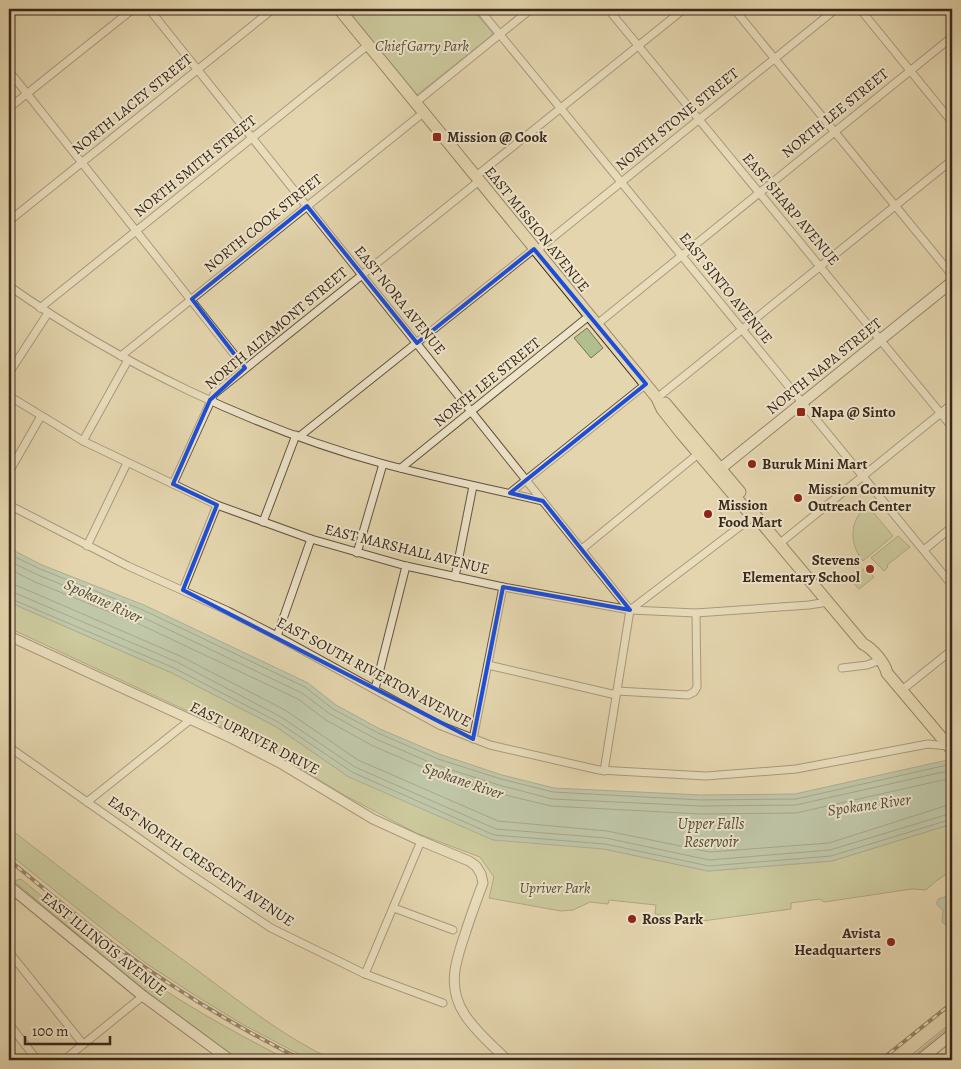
<svg xmlns="http://www.w3.org/2000/svg" width="961" height="1069" font-family="Alegreya,serif">
	<rect width="100%" height="100%" fill="#e4d6ae"/>
	<filter id="stains"><feTurbulence type="fractalNoise" baseFrequency=".004" numOctaves="4"/><feColorMatrix values="0 0 0 0 .2 0 0 0 0 .09 0 0 0 0 .02 0 0 0 .5 -.17"/></filter>
	<radialGradient id="worn" r=".72"><stop offset=".6" stop-color="#630" stop-opacity="0"/><stop offset="1" stop-color="#630" stop-opacity=".3"/></radialGradient>
	<g fill="#b1be8d" stroke="#767254">
		<path d="M346,9H472L492,32V35L417,95Z"/>
		<path d="M587,328L603,348L591,358L574,338Z"/>
		<path d="M867,505L893,536L863,561C848,542 850,521 867,505Z"/>
		<path d="M898,536L910,547L887,565L888,567L884,571L871,558Z"/>
		<path d="M865,568L874,577L859,589L851,580Z"/>
		<path d="M9,602L172,673L275,726L349,777L604,849L708,871L832,861L952,824V877L948,873L936,881L926,890L912,889L824,902L820,899L791,903V909L688,923H680L671,917L655,914L656,905L609,900L608,904L590,902L573,910L561,911L489,898L494,877L480,857L416,833L344,795L267,748L9,628Z"/>
		<path d="M9,828C71,876 133,924 197,970C240,1002 284,1037 333,1060H310L242,1024L193,994L144,962L9,854Z"/>
		<path d="M21,879C67,917 113,956 163,989C203,1015 245,1038 288,1060L237,1059L138,985L14,881Z"/>
		<path d="M952,1022V1025L909,1060H905Z"/>
	</g>
	<g fill="#97baa6" stroke="#727f6e">
		<path d="M9,548L42,565L144,605L308,683L336,705L380,729L439,754L502,775L554,788L701,795L795,794L952,759V824L832,861L708,871L604,849L493,840L349,777L275,726L172,673L9,602Z"/>
		<path d="M952,888V921L946,925L942,922L943,910L937,905C936,897 941,899 946,896C949,895 950,891 952,888Z"/>
	</g>
	<g fill="none" stroke-linecap="round" stroke-linejoin="round">
		<g stroke="#687060" stroke-width="1">
			<path d="M9,554L40,569L143,610L305,687L333,709L378,733L438,759L501,779L553,792L701,800L796,799L952,764"/>
			<path d="M9,561L38,575L140,616L302,693L330,714L376,739L436,765L499,785L552,799L701,806L796,805L952,770"/>
			<path d="M9,569L35,582L137,623L298,699L326,720L373,746L434,772L497,793L551,806L701,814L796,813L952,778"/>
			<path d="M9,584L18,586L180,656L285,710L358,760L498,821L607,831L710,852L829,843L945,806H952"/>
			<path d="M9,592L15,593L177,662L281,717L355,767L496,829L606,838L709,860L830,850L952,813"/>
			<path d="M9,598L174,668L278,722L352,772L494,835L605,844L709,866L831,856L952,819"/>
		</g>
		<g stroke="#64533f" stroke-width="9">
			<g id="minor">
				<path d="M149,9L630,610"/>
				<path d="M479,9L952,585"/>
				<path d="M608,9L952,427"/>
				<path d="M734,9L952,275"/>
				<path d="M860,9L952,122"/>
				<path d="M9,71L245,368"/>
				<path d="M415,103L531,9"/>
				<path d="M9,108L133,9"/>
				<path d="M475,177L684,9"/>
				<path d="M9,221L273,9"/>
				<path d="M536,251L836,9"/>
				<path d="M9,286C120,364 253,428 384,464C437,478 490,489 543,501"/>
				<path d="M40,308L368,45"/>
				<path d="M596,325L952,37"/>
				<path d="M121,356L423,113"/>
				<path d="M9,373L48,313"/>
				<path d="M9,396L83,441L217,505L311,539L406,566L503,587L630,610L696,613L809,605L828,602"/>
				<path d="M657,398L952,160"/>
				<path d="M300,436L534,249"/>
				<path d="M83,441L128,360"/>
				<path d="M401,468L589,316"/>
				<path d="M9,472L41,416"/>
				<path d="M173,484L214,394L479,181"/>
				<path d="M510,493L646,384"/>
				<path d="M9,505L128,566L228,611L277,636L439,725L490,745L599,770L706,776L796,769L928,744L948,746"/>
				<path d="M263,522L296,435"/>
				<path d="M779,544L952,404"/>
				<path d="M87,546L127,463"/>
				<path d="M582,549L698,454"/>
				<path d="M924,550L952,527"/>
				<path d="M357,553L383,464"/>
				<path d="M455,577L473,486"/>
				<path d="M183,590L217,505"/>
				<path d="M277,636L311,539"/>
				<path d="M488,665L616,695"/>
				<path d="M842,668L867,665L875,662"/>
				<path d="M375,689L406,566"/>
				<path d="M902,690L952,650"/>
				<path d="M617,691L688,695L694,692L697,687L696,613"/>
				<path d="M473,739L503,587"/>
				<path d="M9,747L184,870L271,928L365,974L443,1003"/>
				<path d="M604,771L630,610L755,515"/>
				<path d="M87,802L190,720"/>
				<path d="M394,908L453,930"/>
				<path d="M9,952L83,1044"/>
				<path d="M365,974L421,841"/>
				<path d="M9,1024L37,1060"/>
				<path d="M945,1040L952,1048"/>
				<path d="M64,1060L143,996"/>
				<path d="M210,1060L219,1053"/>
			</g>
		</g>
		<g stroke="#64533f" stroke-width="11">
			<path id="tertiary" d="M9,636L233,739L280,763L373,819L421,841L469,861L476,866L481,874L483,883C477,899 471,915 466,931C456,960 446,987 465,1015C476,1032 493,1046 507,1060"/>
		</g>
		<g stroke="#3a271a" stroke-width="12">
			<g id="secondary">
				<path d="M715,473L952,282"/>
				<path d="M9,886L143,996L230,1060"/>
				<path d="M920,1060L952,1034"/>
			</g>
		</g>
		<g stroke="#3a271a" stroke-width="13">
			<g id="primary">
				<path d="M339,9L657,398L662,409L681,433L750,514L755,515L863,644C872,648 885,663 887,673L952,750"/>
				<path d="M665,403L740,492"/>
			</g>
		</g>
		<use href="#minor" stroke="#ede4ca" stroke-width="7"/>
		<use href="#tertiary" stroke="#ede4ca" stroke-width="9"/>
		<use href="#secondary" stroke="#ede4ca" stroke-width="10"/>
		<use href="#primary" stroke="#e4d6ae" stroke-width="11"/>
		<g stroke="#3a271a" stroke-width="4">
			<g id="rail">
				<path d="M9,860C46,890 82,921 121,950C178,992 239,1028 302,1060"/>
				<path d="M881,1060L952,1003"/>
			</g>
		</g>
		<use href="#rail" stroke="#ede4ca" stroke-width="2" stroke-dasharray="5.5" stroke-linecap="butt"/>
	</g>
	<path d="M0 0H961V1069H0ZM307,206L417,343L534,249L646,384L510,493L543,501L630,610L503,587L473,739L183,590L217,505L173,484L210,400L245,368L192,299Z" fill="#e4d6ae" fill-opacity=".55" fill-rule="evenodd"/>
	<path fill="none" stroke="#1d4ed8" stroke-width="4" stroke-linejoin="round" d="M307,206L417,343L534,249L646,384L510,493L543,501L630,610L503,587L473,739L183,590L217,505L173,484L210,400L245,368L192,299Z"/>
	<g fill="#8f2418" stroke="#ede4ca" stroke-width="2">
		<rect x="432" y="132" width="10" height="10" rx="2.5"/>
		<rect x="796" y="407" width="10" height="10" rx="2.5"/>
		<circle cx="752" cy="464" r="5"/>
		<circle cx="798" cy="498" r="5"/>
		<circle cx="708" cy="514" r="5"/>
		<circle cx="870" cy="569" r="5"/>
		<circle cx="632" cy="919" r="5"/>
		<circle cx="891" cy="942" r="5"/>
	</g>
	<g text-anchor="middle" dominant-baseline="central" stroke-width="4" stroke-linejoin="round" paint-order="stroke">
		<g font-size="15" font-style="italic" fill="#584d37" stroke="#ede4ca">
			<text x="422" y="46">Chief Garry Park</text>
			<text x="555" y="888">Upriver Park</text>
		</g>
		<g font-size="15" fill="#3a271a" stroke="#ede4ca">
			<text transform="translate(132 104) rotate(-39)">NORTH LACEY STREET</text>
			<text transform="translate(835 113) rotate(-39)">NORTH LEE STREET</text>
			<text transform="translate(677 119) rotate(-39)">NORTH STONE STREET</text>
			<text transform="translate(195 166) rotate(-39)">NORTH SMITH STREET</text>
			<text transform="translate(791 209) rotate(50)">EAST SHARP AVENUE</text>
			<text transform="translate(263 223) rotate(-39)">NORTH COOK STREET</text>
			<text transform="translate(537 229) rotate(51)">EAST MISSION AVENUE</text>
			<text transform="translate(726 288) rotate(51)">EAST SINTO AVENUE</text>
			<text transform="translate(400 300) rotate(51)">EAST NORA AVENUE</text>
			<text transform="translate(276 328) rotate(-40)">NORTH ALTAMONT STREET</text>
			<text transform="translate(824 366) rotate(-39)">NORTH NAPA STREET</text>
			<text transform="translate(487 382) rotate(-39)">NORTH LEE STREET</text>
			<text transform="translate(407 549) rotate(14)">EAST MARSHALL AVENUE</text>
			<text transform="translate(374 672) rotate(28)">EAST SOUTH RIVERTON AVENUE</text>
			<text transform="translate(255 738) rotate(27)">EAST UPRIVER DRIVE</text>
			<text transform="translate(201 861) rotate(34)">EAST NORTH CRESCENT AVENUE</text>
			<text transform="translate(104 944) rotate(39)">EAST ILLINOIS AVENUE</text>
		</g>
		<g font-size="15" font-weight="bold" fill="#3a271a" stroke="#ede4ca" text-anchor="start">
			<text x="447" y="137">Mission @ Cook</text>
			<text x="811" y="412">Napa @ Sinto</text>
			<text x="762" y="464">Buruk Mini Mart</text>
			<text x="808" y="489">Mission Community<tspan x="808" dy="17">Outreach Center</tspan></text>
			<text x="718" y="505">Mission<tspan x="718" dy="17">Food Mart</tspan></text>
			<text x="860" y="560" text-anchor="end">Stevens<tspan x="860" dy="17">Elementary School</tspan></text>
			<text x="642" y="919">Ross Park</text>
			<text x="881" y="933" text-anchor="end">Avista<tspan x="881" dy="17">Headquarters</tspan></text>
		</g>
		<g font-size="16" font-style="italic" fill="#514c3d" stroke="#ede4ca">
			<text transform="translate(103 601) rotate(25)">Spokane River</text>
			<text transform="translate(463 781) rotate(19)">Spokane River</text>
			<text transform="translate(869 805) rotate(-8)">Spokane River</text>
			<text x="711" y="824">Upper Falls<tspan x="711" dy="18">Reservoir</tspan></text>
		</g>
	</g>
	<rect width="961" height="1069" fill="none" stroke="#e4d6ae" stroke-width="30"/>
	<rect x="10" y="10" width="941" height="1049" fill="none" stroke="#3a271a" stroke-width="2.5"/>
	<rect x="15" y="15" width="931" height="1039" fill="none" stroke="#3a271a"/>
	<path d="M25 1036v8h85v-8" fill="none" stroke="#3a271a" stroke-width="2.5"/>
	<text x="32" y="1036" font-size="15" fill="#3a271a" stroke="#ede4ca" stroke-width="4" paint-order="stroke">100 m</text>
	<rect width="100%" height="100%" filter="url(#stains)"/>
	<rect width="100%" height="100%" fill="url(#worn)"/>
</svg>
